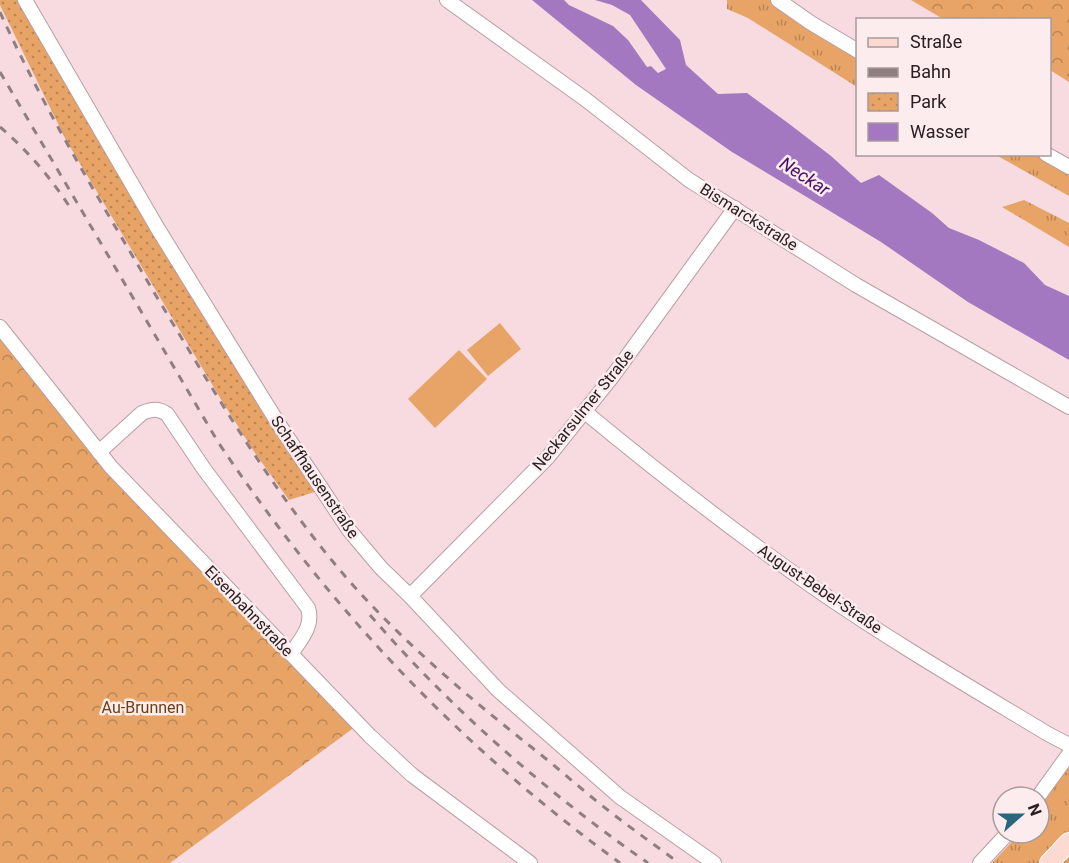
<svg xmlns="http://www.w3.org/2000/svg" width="1069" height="863" font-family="Roboto,sans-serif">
	<defs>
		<pattern id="grass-tufts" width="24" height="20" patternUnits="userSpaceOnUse" patternTransform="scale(1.5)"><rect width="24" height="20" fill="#e7a466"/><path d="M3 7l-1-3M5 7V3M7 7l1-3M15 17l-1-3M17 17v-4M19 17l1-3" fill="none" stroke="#bb8554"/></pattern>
		<pattern id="forest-crowns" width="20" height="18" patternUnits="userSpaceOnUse" patternTransform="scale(1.5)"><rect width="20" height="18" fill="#e7a466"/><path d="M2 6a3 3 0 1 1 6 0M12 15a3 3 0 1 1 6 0" fill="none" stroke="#bb8554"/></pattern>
		<pattern id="park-dots" width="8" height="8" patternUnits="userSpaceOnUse" patternTransform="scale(1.5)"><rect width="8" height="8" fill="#e7a466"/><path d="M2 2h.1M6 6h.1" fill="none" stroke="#bb8554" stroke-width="1.8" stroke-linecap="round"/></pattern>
	</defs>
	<rect width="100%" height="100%" fill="#f7dbe0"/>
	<g fill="url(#grass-tufts)">
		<path d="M727,0H778L857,51V87L748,18L727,9Z"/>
		<path d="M996,155H1046L1069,167V196Z"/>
		<path d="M1024,200L1069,223V247L1002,207Z"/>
		<path d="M1069,763V863H992L1020,833H1039V810Z"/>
	</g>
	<g fill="url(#forest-crowns)">
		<path d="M911,0H1069V82L1050,70V20L943,19Z"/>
		<path d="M0,327L111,467L359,724L170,863H0Z"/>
	</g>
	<path fill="url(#park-dots)" d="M0,0H25L321,490L289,500L253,450L222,401L66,140L0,5Z"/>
	<g fill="#e7a466">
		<path d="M500,323L521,349L488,376L467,350Z"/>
		<path d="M459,350L487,379L435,428L408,399Z"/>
	</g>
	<path fill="#a478c0" d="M532,0H564L569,5L613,26L628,40L647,67L651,66L658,73L666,69L630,15L612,5L595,0H641L680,40L686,65L718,94L747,93L788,123L831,156L861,183L879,175L932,213L949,228L979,240L1024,263L1045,285L1069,296V360L968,302L881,242L732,152L636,85Z"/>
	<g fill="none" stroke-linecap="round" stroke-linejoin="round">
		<g stroke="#b89ea2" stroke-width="16">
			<g id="minor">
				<path d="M25,0L158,229L278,423L349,530L381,568L410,596L498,690L620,797L714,863"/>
				<path d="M447,0L585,99L689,180L856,285L1069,407"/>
				<path d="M778,0L811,23L858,51"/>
				<path d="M1046,154L1069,167"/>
				<path d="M0,327L111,467L370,736L412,775L530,863"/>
				<path d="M585,412C660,474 736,533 816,589C891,641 970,687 1048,734L1069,745"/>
				<path d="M99,452L142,413C152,409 158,408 167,414L204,469L308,608C314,626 300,640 291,654"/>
				<path d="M410,596L548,457L612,377L735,208"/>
				<path d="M1038,797L1069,754"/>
				<path d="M980,863L1008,833"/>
			</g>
		</g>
		<g stroke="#fff" stroke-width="20">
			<path id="major" d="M1049,863L1069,842"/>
		</g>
		<use href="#minor" stroke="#fff" stroke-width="14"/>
		<use href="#major" stroke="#fcdad1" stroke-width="18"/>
		<g stroke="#907e81" stroke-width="3" stroke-dasharray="8 8" stroke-linecap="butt">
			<path d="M0,12C44,110 101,202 155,294C215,393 274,495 351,583C407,646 473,701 540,754C560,770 579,787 599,803C625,824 652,843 679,863"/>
			<path d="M0,72L218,442C330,609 458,745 620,863"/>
			<path d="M0,127C27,150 52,179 71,209"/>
			<path d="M370,615C451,709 546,792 648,863"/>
		</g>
	</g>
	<g text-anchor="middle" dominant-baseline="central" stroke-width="5" stroke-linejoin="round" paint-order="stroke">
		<g font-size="16" fill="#292021" stroke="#fcecee">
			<text transform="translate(749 217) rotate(32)">Bismarckstraße</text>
			<text transform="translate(583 410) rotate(-51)">Neckarsulmer Straße</text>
			<text transform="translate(315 477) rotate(56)">Schaffhausenstraße</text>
			<text transform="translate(820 589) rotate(34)">August-Bebel-Straße</text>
			<text transform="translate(249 611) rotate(46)">Eisenbahnstraße</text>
		</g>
		<g font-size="16" fill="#6d400f" stroke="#fcecee">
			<text x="143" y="707">Au-Brunnen</text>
		</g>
		<g font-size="18" font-style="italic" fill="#4a0d67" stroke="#fcecee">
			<text transform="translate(805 176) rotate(33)">Neckar</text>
		</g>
	</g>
	<rect x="856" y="18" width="195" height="138" fill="#fcecee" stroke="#a89a9c" stroke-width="1.5"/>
	<rect x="868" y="38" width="30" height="9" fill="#fcdad1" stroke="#a89a9c" stroke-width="1.5"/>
	<text x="910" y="48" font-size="18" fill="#292021">Straße</text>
	<rect x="868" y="68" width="30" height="9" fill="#907e81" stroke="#a89a9c" stroke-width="1.5"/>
	<text x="910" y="78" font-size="18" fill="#292021">Bahn</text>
	<rect x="868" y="93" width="30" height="18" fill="url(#park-dots)" stroke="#a89a9c" stroke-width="1.5"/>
	<text x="910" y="108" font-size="18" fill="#292021">Park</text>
	<rect x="868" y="123" width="30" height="18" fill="#a478c0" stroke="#a89a9c" stroke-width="1.5"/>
	<text x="910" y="138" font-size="18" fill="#292021">Wasser</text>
	<g transform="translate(1021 815) rotate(69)"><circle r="28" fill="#fcecee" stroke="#a89a9c" stroke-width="1.5"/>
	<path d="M0-4.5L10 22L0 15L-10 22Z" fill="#2b667f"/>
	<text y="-9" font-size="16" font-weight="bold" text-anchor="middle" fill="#292021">N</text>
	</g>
</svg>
